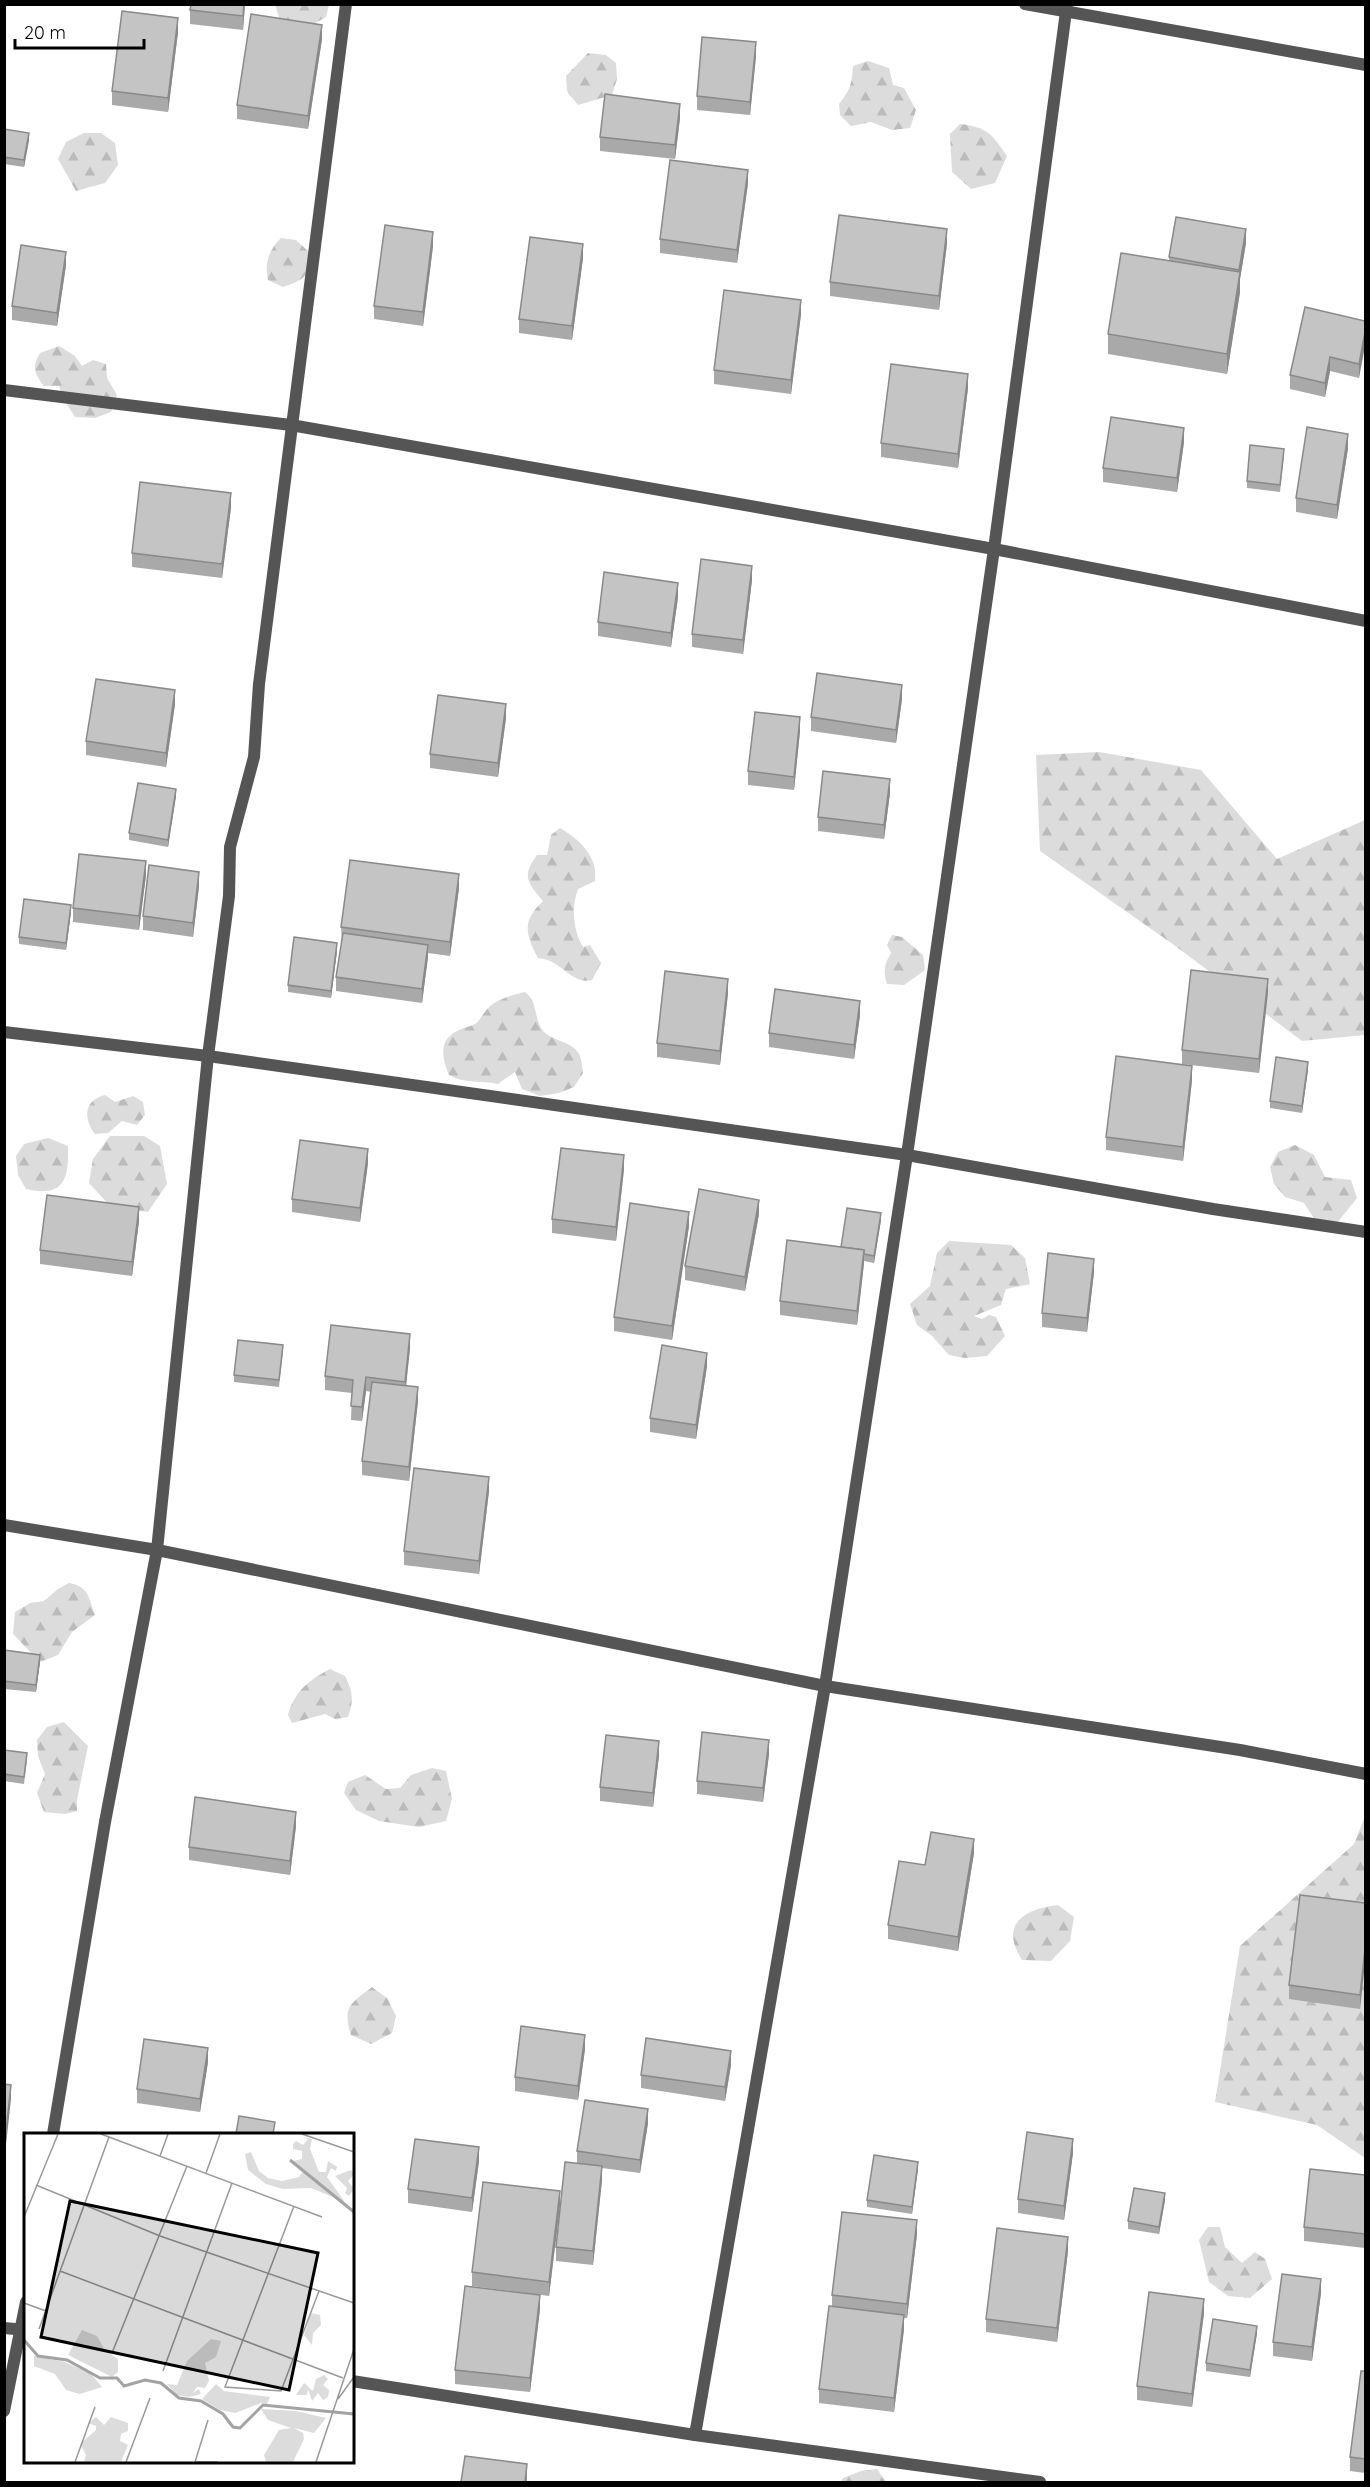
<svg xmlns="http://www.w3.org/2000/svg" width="1370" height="2487" font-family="Quicksand,sans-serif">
	<defs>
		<pattern id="forest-firs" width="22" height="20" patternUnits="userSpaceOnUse" patternTransform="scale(1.5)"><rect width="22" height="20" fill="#dcdcdc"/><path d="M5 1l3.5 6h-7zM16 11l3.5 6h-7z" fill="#bbb"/></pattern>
	</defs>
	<rect width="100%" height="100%" fill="#fff"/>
	<g fill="url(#forest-firs)">
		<path d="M275,4L329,5L326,17L300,32L282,28Z"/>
		<path d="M588,53L606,55L616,63L617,79L612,95L578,105L567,91L566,76Z"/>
		<path d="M868,61L889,68L893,85L904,88L916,110L910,128L892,130L871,122L851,126L840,115L839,104C850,91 852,83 853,66Z"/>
		<path d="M960,124C987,127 992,134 1007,156L995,183L971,189L952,172L950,134Z"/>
		<path d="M84,133H101L115,143L118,165L105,183L76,191L58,159L66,142Z"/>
		<path d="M281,238L296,240L309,252C309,277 306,279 283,287L268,280C264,263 269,250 281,238Z"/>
		<path d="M59,346L75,356L82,366L93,360L106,364L107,378L117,395L111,412L95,418L75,417L63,398L59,386H44C34,373 32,367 40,353Z"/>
		<path d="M1099,752L1201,770L1277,859L1365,820V1035L1302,1041L1174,945L1040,851L1036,755Z"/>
		<path d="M560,828C580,840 598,856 595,881L578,889C571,908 573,930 583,947L590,945L601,963L592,980C570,985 563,960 538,958C525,933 522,921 543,901C528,883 521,876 537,855H547L551,835Z"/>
		<path d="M892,935L902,937L923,955L925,970L904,985L887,984C883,971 884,965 891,953L887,945Z"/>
		<path d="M525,992C537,1001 534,1014 540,1026C547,1042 571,1039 579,1054C582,1059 582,1067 583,1073L574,1087L559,1093L540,1096L522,1089L515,1072L498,1084C481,1080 464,1084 449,1075C442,1058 438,1041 457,1031C462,1028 469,1027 475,1024C481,1020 484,1011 490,1006C499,999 514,994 525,992Z"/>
		<path d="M105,1095L115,1102L133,1096L143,1102L145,1115L137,1125L122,1121L108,1133L95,1134C83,1118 84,1100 105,1095Z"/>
		<path d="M110,1136H144L160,1146L167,1184L148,1212L111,1207L89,1183L93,1159Z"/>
		<path d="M48,1138L68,1146C69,1179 64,1198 26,1189L18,1175L16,1156L24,1144Z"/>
		<path d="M1295,1145L1314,1155L1325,1177L1351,1180L1357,1198L1337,1223L1315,1220L1304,1203L1285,1197L1274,1184L1270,1167L1278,1152Z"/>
		<path d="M949,1241L1011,1245L1025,1258L1030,1284L1006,1289L1001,1305L974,1316L982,1319L989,1315L996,1317L1005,1336L987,1356L965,1358L949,1355L932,1336L917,1325L910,1304L930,1286L937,1253Z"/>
		<path d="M69,1583C89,1586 89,1599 95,1615L72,1632L58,1655L40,1662L13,1634L15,1612L30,1603L44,1601L58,1589Z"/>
		<path d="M330,1669L345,1676C353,1692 354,1700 348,1717L335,1719L325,1714L292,1723L288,1715C294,1692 309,1680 330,1669Z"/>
		<path d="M64,1722L88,1746L77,1800V1811L65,1814L44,1812L37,1793L45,1774L38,1756L37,1740L47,1727Z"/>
		<path d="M432,1768L446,1771L452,1799L446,1821L419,1827L379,1821L356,1810L344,1793L348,1782L365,1775L386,1789L400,1788L411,1775Z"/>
		<path d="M1365,1816V2158L1317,2125L1215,2102L1240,1946L1354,1844Z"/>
		<path d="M1058,1905L1074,1917L1070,1941L1051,1961L1022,1960C999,1924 1024,1909 1058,1905Z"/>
		<path d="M372,1987L387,1998L396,2016L392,2033L371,2044L351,2035C342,2007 351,2003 372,1987Z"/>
		<path d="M1208,2227H1220L1225,2247L1242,2263L1255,2252L1265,2259L1272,2279L1250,2298L1228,2296L1209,2282L1199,2240Z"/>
		<path d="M877,2469L886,2482H841L843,2478L861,2471Z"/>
	</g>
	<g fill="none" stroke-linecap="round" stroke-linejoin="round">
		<g stroke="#555" stroke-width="12">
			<path d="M1025,4L1366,65"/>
			<path d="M4,390L291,425L994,549L1366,621"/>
			<path d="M4,1032L208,1056L907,1155L1213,1209L1366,1232"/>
			<path d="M4,1525L157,1550L825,1686L1240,1750L1366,1774"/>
			<path d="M53,2134L105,1822L157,1550L208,1056L229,896L230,847L254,757L259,684L346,4"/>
			<path d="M4,2328L26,2330"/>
			<path d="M352,2381L695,2435L1040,2482"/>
			<path d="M4,2411L26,2302"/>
			<path d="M695,2435L825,1686L907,1155L994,549L1067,4"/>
		</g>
	</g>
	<g fill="#a9a9a9">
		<path d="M245,4L243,30L190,24V10Z"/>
		<path d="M178,32L168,112L112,105V91Z"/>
		<path d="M322,39L308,129L237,119V105Z"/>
		<path d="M756,56L750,115L697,110V96Z"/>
		<path d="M680,118L675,159L600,151V137Z"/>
		<path d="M4,129L29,140L24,167L4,164Z"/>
		<path d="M748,183L737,263L660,253V239Z"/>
		<path d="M947,243L939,310L830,296V282Z"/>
		<path d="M1246,243L1240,279V292L1227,374L1108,354V334L1169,260V257Z"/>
		<path d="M433,246L423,326L374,319V306Z"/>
		<path d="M583,258L572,340L519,333V319Z"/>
		<path d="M66,265L57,326L12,320V306Z"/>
		<path d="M801,314L791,394L714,384V370Z"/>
		<path d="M1365,321L1359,378L1330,371L1325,397L1290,389V375Z"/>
		<path d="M968,388L958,468L881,457V443Z"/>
		<path d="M1184,442L1177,492L1103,482V468Z"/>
		<path d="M1348,448L1337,519L1296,512V498Z"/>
		<path d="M1284,456L1280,492L1247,488V481Z"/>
		<path d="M231,507L222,578L132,567V553Z"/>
		<path d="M752,580L743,654L692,647V634Z"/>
		<path d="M678,597L671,647L598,636V622Z"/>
		<path d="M902,699L896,743L811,731V717Z"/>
		<path d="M175,704L166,767L86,755V741Z"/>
		<path d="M506,718L498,777L430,768V754Z"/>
		<path d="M800,731L794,790L748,785V771Z"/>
		<path d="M890,793L884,839L818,831V817Z"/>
		<path d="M176,796L168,847L129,840V833Z"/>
		<path d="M146,875L139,930L73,922V908Z"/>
		<path d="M199,886L193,937L143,930V916Z"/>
		<path d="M459,888L450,956L428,953L422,1003L336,991V977L342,941L341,927Z"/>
		<path d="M71,912L66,950L19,944V937Z"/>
		<path d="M337,951L331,998L288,992V985Z"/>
		<path d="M1268,992L1259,1073L1182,1064V1050Z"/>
		<path d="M728,993L720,1065L657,1057V1043Z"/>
		<path d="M860,1015L854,1059L769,1047V1033Z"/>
		<path d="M1308,1070L1302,1113L1270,1108V1101Z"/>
		<path d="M1192,1080L1183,1161L1106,1150V1137Z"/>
		<path d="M368,1163L360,1222L292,1212V1199Z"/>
		<path d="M624,1169L616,1241L552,1233V1219Z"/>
		<path d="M759,1214L745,1291L685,1280V1266Z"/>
		<path d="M881,1220L874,1263L864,1261L857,1325L780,1315V1301L841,1247Z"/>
		<path d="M139,1221L132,1276L40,1264V1250Z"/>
		<path d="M689,1226L672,1340L614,1331V1317Z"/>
		<path d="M1094,1272L1087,1332L1042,1327V1313Z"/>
		<path d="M410,1348L406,1385L418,1401L409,1481L362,1475V1461L371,1392L366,1391L362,1421L351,1420L352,1393L325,1390V1376Z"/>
		<path d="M283,1352L279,1387L234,1382V1375Z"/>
		<path d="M707,1366L696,1439L650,1432V1418Z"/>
		<path d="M489,1491L479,1574L404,1565V1551Z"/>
		<path d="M4,1650L40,1662L36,1692L4,1689Z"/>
		<path d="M4,1750L27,1760L24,1784L4,1781Z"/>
		<path d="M769,1754L763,1802L697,1794V1781Z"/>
		<path d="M659,1755L653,1807L600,1801V1787Z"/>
		<path d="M296,1826L290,1875L189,1860V1847Z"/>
		<path d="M974,1853L958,1951L888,1939V1925L925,1865Z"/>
		<path d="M1365,1903L1360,2009L1289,1999V1985Z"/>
		<path d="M585,2049L578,2100L515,2091V2077Z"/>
		<path d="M208,2062L200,2112L137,2103V2089Z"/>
		<path d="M731,2065L725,2101L641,2088V2075Z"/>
		<path d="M648,2123L640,2173L602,2168V2180L593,2265L556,2261V2247L577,2163V2151Z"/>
		<path d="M1073,2153L1064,2220L1018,2213V2199Z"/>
		<path d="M479,2161L472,2212L408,2203V2189Z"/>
		<path d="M918,2169L912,2214L867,2207V2200Z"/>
		<path d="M1365,2175V2248L1304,2241V2227Z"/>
		<path d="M1165,2200L1159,2234L1128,2229V2221Z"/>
		<path d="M560,2205L549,2296L472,2286V2272Z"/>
		<path d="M917,2234L907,2318H904V2329L894,2412L819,2403V2389L832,2306V2295Z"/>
		<path d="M1068,2251L1057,2342L986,2332V2319Z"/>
		<path d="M1321,2293L1312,2361L1273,2356V2342Z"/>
		<path d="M540,2309L530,2392L455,2384V2370Z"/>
		<path d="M1204,2313L1192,2407L1137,2400V2386Z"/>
		<path d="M1257,2333L1250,2377L1206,2371V2363Z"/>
		<path d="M1365,2371V2473L1350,2471V2457Z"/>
	</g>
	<g fill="#898989">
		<path d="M244,4H245L243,30V16Z"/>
		<path d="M178,18V32L168,112V98Z"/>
		<path d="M322,25V39L308,129V116Z"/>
		<path d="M756,42V56L750,115V102Z"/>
		<path d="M680,104V118L675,159V145Z"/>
		<path d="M29,133V140L24,167V160Z"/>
		<path d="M748,170V183L737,263V250Z"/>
		<path d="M947,229V243L939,310V296Z"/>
		<path d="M1246,229V243L1240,279V292L1227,374V354L1239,278V270Z"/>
		<path d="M433,232V246L423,326V312Z"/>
		<path d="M583,244V258L572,340V326Z"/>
		<path d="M66,252V265L57,326V313Z"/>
		<path d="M801,300V314L791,394V380Z"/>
		<path d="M1365,332V346L1359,378V364Z"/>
		<path d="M1330,357V371L1325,397V383Z"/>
		<path d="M968,374V388L958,468V454Z"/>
		<path d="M1184,428V442L1177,492V478Z"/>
		<path d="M1348,434V448L1337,519V505Z"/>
		<path d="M231,493V507L222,578V564Z"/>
		<path d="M752,566V580L743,654V640Z"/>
		<path d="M678,583V597L671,647V633Z"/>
		<path d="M902,685V699L896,743V730Z"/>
		<path d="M175,690V704L166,767V753Z"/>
		<path d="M506,704V718L498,777V763Z"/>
		<path d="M800,717V731L794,790V777Z"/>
		<path d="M890,779V793L884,839V825Z"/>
		<path d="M176,789V796L168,847V840Z"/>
		<path d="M146,861V875L139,930V916Z"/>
		<path d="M199,872V886L193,937V923Z"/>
		<path d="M459,874V888L450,956V942Z"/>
		<path d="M71,905V912L66,950V943Z"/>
		<path d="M337,943V951L331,998V991Z"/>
		<path d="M428,945V958L422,1003V989Z"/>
		<path d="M728,979V993L720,1065V1051Z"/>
		<path d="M1268,979V992L1259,1073V1059Z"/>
		<path d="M860,1001V1015L854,1059V1045Z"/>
		<path d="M1308,1062V1070L1302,1113V1106Z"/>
		<path d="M1192,1066V1080L1183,1161V1147Z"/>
		<path d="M368,1149V1163L360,1222V1208Z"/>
		<path d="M624,1155V1169L616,1241V1227Z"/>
		<path d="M759,1200V1214L745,1291V1277Z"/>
		<path d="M139,1207V1221L132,1276V1262Z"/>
		<path d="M689,1212V1226L672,1340V1326Z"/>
		<path d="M881,1213V1220L874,1263V1256Z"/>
		<path d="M864,1250V1264L857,1325V1311Z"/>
		<path d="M1094,1259V1272L1087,1332V1318Z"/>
		<path d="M410,1334V1348L405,1396V1382Z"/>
		<path d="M707,1353V1366L696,1439V1425Z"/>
		<path d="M366,1377V1391L362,1421V1407Z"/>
		<path d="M418,1387V1401L409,1481V1467Z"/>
		<path d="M489,1477V1491L479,1574V1561Z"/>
		<path d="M40,1655V1662L36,1692V1685Z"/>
		<path d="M769,1740V1754L763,1802V1788Z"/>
		<path d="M659,1741V1755L653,1807V1793Z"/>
		<path d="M296,1812V1826L290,1875V1861Z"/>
		<path d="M974,1839V1853L958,1951V1937Z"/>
		<path d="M1365,1949V1963L1360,2009V1995Z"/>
		<path d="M585,2035V2049L578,2100V2086Z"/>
		<path d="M208,2048V2062L200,2112V2099Z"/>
		<path d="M731,2051V2065L725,2101V2087Z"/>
		<path d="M11,2085V2099L5,2154V2140Z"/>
		<path d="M648,2109V2123L640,2173V2160Z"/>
		<path d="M1073,2139V2153L1064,2220V2206Z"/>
		<path d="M479,2147V2161L472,2212V2198Z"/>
		<path d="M918,2162V2169L912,2214V2207Z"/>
		<path d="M602,2166V2180L593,2265V2251Z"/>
		<path d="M560,2191V2205L549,2296V2282Z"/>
		<path d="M1165,2193V2200L1159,2234V2227Z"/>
		<path d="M917,2220V2234L907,2318V2304Z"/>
		<path d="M1068,2237V2251L1057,2342V2328Z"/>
		<path d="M1321,2279V2293L1312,2361V2347Z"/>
		<path d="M540,2295V2309L530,2392V2378Z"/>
		<path d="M1204,2299V2313L1192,2407V2394Z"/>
		<path d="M904,2315V2329L894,2412V2398Z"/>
		<path d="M1257,2326V2333L1250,2377V2370Z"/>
		<path d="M527,2464V2482H525Z"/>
	</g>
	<g fill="#c4c4c4" stroke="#898989" stroke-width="1.5">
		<path d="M191,4H244L243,16L190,10Z"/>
		<path d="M122,11L178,18L168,98L112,91Z"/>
		<path d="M251,14L322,25L308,116L237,105Z"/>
		<path d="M702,37L756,42L750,102L697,96Z"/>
		<path d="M605,94L680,104L675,145L600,137Z"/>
		<path d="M4,129L29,133L24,160L4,157Z"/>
		<path d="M670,160L748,170L737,250L660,239Z"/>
		<path d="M839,215L947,229L939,296L830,282Z"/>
		<path d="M1176,217L1246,229L1239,270L1169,257Z"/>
		<path d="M385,225L433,232L423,312L374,306Z"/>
		<path d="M530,237L583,244L572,326L519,319Z"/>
		<path d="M21,245L66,252L57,313L12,306Z"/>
		<path d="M1121,253L1240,272L1227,354L1108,334Z"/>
		<path d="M724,290L801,300L791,380L714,370Z"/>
		<path d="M1305,307L1365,321V332L1359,364L1330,357L1325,383L1290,375Z"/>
		<path d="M891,364L968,374L958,454L881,443Z"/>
		<path d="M1111,417L1184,428L1177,478L1103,468Z"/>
		<path d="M1307,427L1348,434L1337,505L1296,498Z"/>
		<path d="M1250,445L1284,449L1280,485L1247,481Z"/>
		<path d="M140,482L231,493L222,564L132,553Z"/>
		<path d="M701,559L752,566L743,640L692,634Z"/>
		<path d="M604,572L678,583L671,633L598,622Z"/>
		<path d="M817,673L902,685L896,730L811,717Z"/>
		<path d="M96,679L175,690L166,753L86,741Z"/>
		<path d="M438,695L506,704L498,763L430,754Z"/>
		<path d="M755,712L800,717L794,777L748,771Z"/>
		<path d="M823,771L890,779L884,825L818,817Z"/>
		<path d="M138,783L176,789L168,840L129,833Z"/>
		<path d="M79,854L146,861L139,916L73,908Z"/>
		<path d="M350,860L459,874L450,942L341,927Z"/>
		<path d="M149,865L199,872L193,923L143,916Z"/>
		<path d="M24,899L71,905L66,943L19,937Z"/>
		<path d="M343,933L428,945L422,989L336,977Z"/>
		<path d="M294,937L337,943L331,991L288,985Z"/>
		<path d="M1191,970L1268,979L1259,1059L1182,1050Z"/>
		<path d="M665,971L728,979L720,1051L657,1043Z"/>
		<path d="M775,989L860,1001L854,1045L769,1033Z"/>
		<path d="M1116,1056L1192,1066L1183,1147L1106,1137Z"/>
		<path d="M1276,1057L1308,1062L1302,1106L1270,1101Z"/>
		<path d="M300,1140L368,1149L360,1208L292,1199Z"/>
		<path d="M561,1148L624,1155L616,1227L552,1219Z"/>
		<path d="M699,1189L759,1200L745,1277L685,1266Z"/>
		<path d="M47,1195L139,1207L132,1262L40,1250Z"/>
		<path d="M630,1203L689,1212L672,1326L614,1317Z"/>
		<path d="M847,1208L881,1213L874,1256L864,1254V1250L841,1247Z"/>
		<path d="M787,1240L864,1250L857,1311L780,1301Z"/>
		<path d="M1048,1253L1094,1259L1087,1318L1042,1313Z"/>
		<path d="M331,1325L410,1334L405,1382L366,1377L362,1407L351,1406L353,1380L325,1376Z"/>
		<path d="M238,1340L283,1345L279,1380L234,1375Z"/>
		<path d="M662,1345L707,1353L696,1425L650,1418Z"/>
		<path d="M372,1382L418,1387L409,1467L362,1461Z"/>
		<path d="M414,1468L489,1477L479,1561L404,1551Z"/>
		<path d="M4,1650L40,1655L36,1685L4,1681Z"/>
		<path d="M702,1732L769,1740L763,1788L697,1781Z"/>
		<path d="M606,1735L659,1741L653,1793L600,1787Z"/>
		<path d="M4,1750L27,1753L24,1777L4,1774Z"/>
		<path d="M195,1797L296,1812L290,1861L189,1847Z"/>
		<path d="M931,1832L974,1839L958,1937L888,1925L899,1861L925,1865Z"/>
		<path d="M1300,1895L1365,1903V1949L1360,1995L1289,1985Z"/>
		<path d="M521,2026L585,2035L578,2086L515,2077Z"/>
		<path d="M646,2038L731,2051L725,2087L641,2075Z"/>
		<path d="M144,2039L208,2048L200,2099L137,2089Z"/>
		<path d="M4,2084L11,2085L5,2140H4Z"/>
		<path d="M585,2100L648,2109L640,2160L577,2151Z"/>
		<path d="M239,2116L275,2122L273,2134H236Z"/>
		<path d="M1027,2132L1073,2139L1064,2206L1018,2199Z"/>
		<path d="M415,2139L479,2147L472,2198L408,2189Z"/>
		<path d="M874,2155L918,2162L912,2207L867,2200Z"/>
		<path d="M565,2162L602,2166L593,2251L556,2247Z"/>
		<path d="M1310,2169L1365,2175V2234L1304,2227Z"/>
		<path d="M483,2182L560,2191L549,2282L472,2272Z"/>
		<path d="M1134,2188L1165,2193L1159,2227L1128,2221Z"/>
		<path d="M842,2212L917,2220L907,2304L832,2295Z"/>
		<path d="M997,2228L1068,2237L1057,2328L986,2319Z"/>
		<path d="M1282,2274L1321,2279L1312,2347L1273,2342Z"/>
		<path d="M465,2286L540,2295L530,2378L455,2370Z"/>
		<path d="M1149,2292L1204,2299L1192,2394L1137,2386Z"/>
		<path d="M829,2306L904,2315L894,2398L819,2389Z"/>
		<path d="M1213,2319L1257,2326L1250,2370L1206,2363Z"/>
		<path d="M1361,2371H1365V2459L1350,2457Z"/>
		<path d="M465,2456L527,2464L525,2482H461Z"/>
	</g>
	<g transform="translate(24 2133)">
		<rect width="330" height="330" fill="#fff"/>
		<path d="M279,4L288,6L286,16L295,39H302L304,28L313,34L312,38L307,35L303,44L321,69L287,55L259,56L242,51L224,37L221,21L227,19L235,38L244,45L258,48L275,44L280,37L269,28L278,26V18L269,16V11L272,8L279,12L284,6ZM327,37L330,41L324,48L330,56L325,63L321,60L323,55L311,43ZM287,180L296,182L297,192L289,200L288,212L280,202ZM58,197L73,203L81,217L94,226V239L88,244L44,222ZM187,206L197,208L192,224L181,230L185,248L181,255L173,254L169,260L175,256L177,261L165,264L153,262L143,251L153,252L163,228ZM10,223L41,229L67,241L78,254L56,261L42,257L31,241L10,233ZM300,242L304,246L299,252L305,257L304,264L299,267L294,260L288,268L284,256L283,262H272L280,250L289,258L292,246ZM192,251L200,258L246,264L243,271L237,270L211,280L196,277L178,266ZM237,276L272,278L302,285L290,300L270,295L279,300L280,306L269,329H242L240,322L255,297L267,295L244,287ZM72,284L80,292L87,284L104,290V298L97,301L96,308L104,312L97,329H60L62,322L56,311L72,297V293L64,290Z" fill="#dcdcdc"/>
		<path fill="none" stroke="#a3a3a3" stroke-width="3" d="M266,27L330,79M0,207L14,223L43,227L76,245H93L100,253L121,247L137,250L155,265L177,268L199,281L209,294L216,295L239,272L330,281"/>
		<path fill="none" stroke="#999" stroke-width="1.5" d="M77,1L298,84M278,1L330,19M136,23L144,1M182,40L196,1M12,52L136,103L330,170M270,73L201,254L257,258L295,158M0,84L34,1M36,138L319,245M0,170L22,178M15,196L85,4M88,220L163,33M139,238L208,50M314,266L330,244M51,329L71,274M102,329L126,265M171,329L184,287M171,329H194M292,329L330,216"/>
		<path fill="#000" fill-opacity="0.15" stroke="#000" stroke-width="3" d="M46,68L294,120L265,257L17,204Z"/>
		<rect width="330" height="330" fill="none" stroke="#000" stroke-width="3"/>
	</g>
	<rect width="1370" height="2487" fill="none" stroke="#000000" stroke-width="12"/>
	<path d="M15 39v9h129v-9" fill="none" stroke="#000000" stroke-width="3"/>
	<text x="24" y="39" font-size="18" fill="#000000" stroke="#ffffff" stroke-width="4.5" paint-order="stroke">20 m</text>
</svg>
